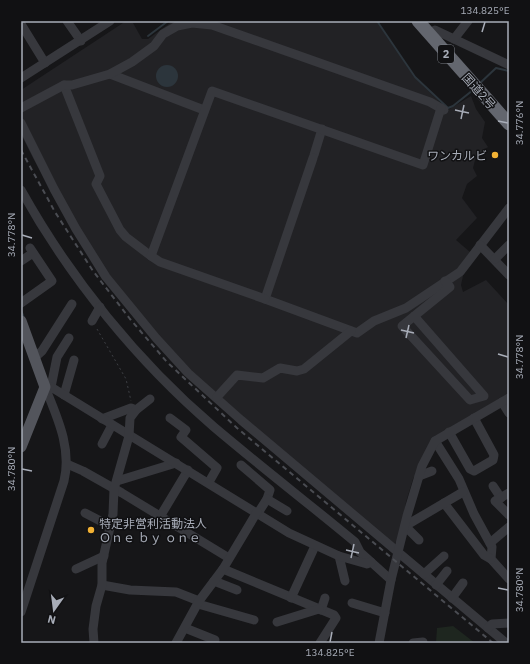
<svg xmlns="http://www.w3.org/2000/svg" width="530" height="664" font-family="'IBM Plex Sans','Noto Sans JP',sans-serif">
	<rect width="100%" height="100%" fill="#161618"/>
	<path fill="#222225" d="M126,21L133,23L142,39H148L173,21H376L414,77L448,110L471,96L476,109L485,122L482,138L488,147L476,156L473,168L477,176L467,184L462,198L477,218L456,240L470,252L457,269L463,276L461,285L463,292L486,280L509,305V393L433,437L413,479L406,502L400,537L390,549L195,383L76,235L33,158L21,134V90Z"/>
	<path fill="#1e261f" d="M453,626L475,643H436L437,628Z"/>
	<circle fill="#2c353c" cx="167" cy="76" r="11"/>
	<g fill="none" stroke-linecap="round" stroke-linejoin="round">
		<g stroke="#2c353c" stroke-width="2">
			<path d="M377,21L415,77L448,108L453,106L473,90"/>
			<path d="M148,36L168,21"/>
			<path d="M479,84L496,68L509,71"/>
			<path d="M21,310L24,318"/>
		</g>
		<g stroke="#3d3f44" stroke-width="1" stroke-dasharray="2 3" stroke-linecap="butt">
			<path d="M97,329L126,379L131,401"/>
			<path d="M21,643H23"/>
		</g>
		<g stroke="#37383d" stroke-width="9">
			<path d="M67,21L81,41"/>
			<path d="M21,24L45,63"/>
			<path d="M429,34L435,30L509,65"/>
			<path d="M454,39L468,21"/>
			<path d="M110,74L204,110"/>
			<path d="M21,78L110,21"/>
			<path d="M64,85L100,176L96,184L120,230L126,237L151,256"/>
			<path d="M21,108L64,85H72L110,74L132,62L154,46L163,34L177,26L192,23L212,25L430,102L444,110"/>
			<path d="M21,123L54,189L76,229L106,277L156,338L188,373L241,420L506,643"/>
			<path d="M314,155L322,129"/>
			<path d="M313,158L265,299L357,333L374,321L406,308L460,272L509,208"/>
			<path d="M21,190C70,278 137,361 214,427C260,466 308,503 355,542L360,552L391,580"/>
			<path d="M480,245L509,275"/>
			<path d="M495,259L509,245"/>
			<path d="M21,261L33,253"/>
			<path d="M265,299L160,262L151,256L212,91L423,165L441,108"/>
			<path d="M21,303L52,281L30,248"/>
			<path d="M414,316L484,396L470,400L402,326L450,287L445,281"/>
			<path d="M92,321L100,307"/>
			<path d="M34,358L42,351L72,304"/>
			<path d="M51,387L57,357L69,338"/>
			<path d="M64,395L74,360"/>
			<path d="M217,397L237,375L263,378L280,368L297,371L304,369L351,331"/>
			<path d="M502,402L509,413"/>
			<path d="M170,418L186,430L181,437L217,468L209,482"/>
			<path d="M102,419L131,408L136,410"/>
			<path d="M449,432L470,469L474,471L493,460L494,455L474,418"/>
			<path d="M435,441L459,479L474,514L492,547L491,559L509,579"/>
			<path d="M102,444L112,425"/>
			<path d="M67,464L83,471L122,493L229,558"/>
			<path d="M241,465L270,490L267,499L258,513"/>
			<path d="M419,476L432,471"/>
			<path d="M117,481L176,463"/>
			<path d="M493,486L501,498"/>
			<path d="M509,493L495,501L509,515"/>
			<path d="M267,499L287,511"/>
			<path d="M444,503L484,555L491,559"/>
			<path d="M85,513L110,526"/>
			<path d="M161,515L188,470"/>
			<path d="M419,540L405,526L463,492"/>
			<path d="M490,543L509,527"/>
			<path d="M339,556L345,581"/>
			<path d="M76,569L104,556"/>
			<path d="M223,569L334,615L336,618L320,643"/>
			<path d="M424,574L444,556"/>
			<path d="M214,581L237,590"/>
			<path d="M102,585L130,590L176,592L199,601"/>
			<path d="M436,585L447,571"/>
			<path d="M291,598L315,546"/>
			<path d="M452,598L463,583"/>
			<path d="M352,603L385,613"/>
			<path d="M198,604L254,620"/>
			<path d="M321,610L325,598"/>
			<path d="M21,612L64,481C72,448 57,417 45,387H51L289,533L339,556L367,564L371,562"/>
			<path d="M277,622L319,609"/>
			<path d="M185,628L215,640"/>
			<path d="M488,628L492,624L509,623"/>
			<path d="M94,643L93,629L96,606L102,585V563L113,514L114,489L129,436L130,418L136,410L150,399"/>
			<path d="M176,643L199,601L223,569L257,512"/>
			<path d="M379,643L391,580L407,516L422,466L435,441L509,398"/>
			<path d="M413,643L423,642"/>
		</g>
		<path stroke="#53555c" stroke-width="11" d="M21,321L45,387L21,447"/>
		<path stroke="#63666e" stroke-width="13" d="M418,21L509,124"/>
		<path stroke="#4a4c52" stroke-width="2" stroke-dasharray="5 4" stroke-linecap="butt" d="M21,150L55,212L93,271L130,319L167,362L237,428L493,643"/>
	</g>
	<path fill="none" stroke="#a8adb8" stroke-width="1.5" d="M482,32L485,22M455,110L469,113M461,119L464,105M498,121L508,123M22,235L32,238M401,330L414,333M406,338L409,325M498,354L508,357M22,469L32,471M346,550L359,553M351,558L354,544M498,588L508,590M330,642L332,632"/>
	<g fill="#f2b134" stroke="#111113" stroke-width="1.5">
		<circle cx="495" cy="155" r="4"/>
		<circle cx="91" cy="530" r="4"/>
	</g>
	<g text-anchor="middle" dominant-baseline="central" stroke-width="3" stroke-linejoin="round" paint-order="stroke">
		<rect fill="#111113" stroke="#7b7e86" stroke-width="1" x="438" y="45" width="16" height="18" rx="3"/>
		<g font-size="11" font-weight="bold" fill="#a8adb8">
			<text x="446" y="54">2</text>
		</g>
		<g font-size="12" fill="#a8adb8" stroke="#111113">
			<text transform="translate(479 91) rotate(48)">国道2号</text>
		</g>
		<g font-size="12" fill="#a8adb8" stroke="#111113" text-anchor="end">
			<text x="487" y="155">ワンカルビ</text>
			<text x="99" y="523" text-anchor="start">特定非営利活動法人<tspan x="99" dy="14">Ｏｎｅ ｂｙ ｏｎｅ</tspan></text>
		</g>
	</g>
	<rect width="530" height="664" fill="none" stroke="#111113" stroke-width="44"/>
	<g transform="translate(54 610) rotate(194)" stroke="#111113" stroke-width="3" paint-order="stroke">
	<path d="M0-3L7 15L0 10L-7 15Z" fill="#a8adb8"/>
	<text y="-6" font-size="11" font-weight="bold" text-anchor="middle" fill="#a8adb8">N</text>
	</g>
	<rect x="22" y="22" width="486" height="620" fill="none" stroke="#a8adb8" stroke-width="1.5"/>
	<g font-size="10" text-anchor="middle" fill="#a8adb8">
		<text x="485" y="14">134.825°E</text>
		<text transform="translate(519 123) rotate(-90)" y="4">34.776°N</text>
		<text transform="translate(11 235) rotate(-90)" y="4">34.778°N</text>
		<text transform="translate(519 357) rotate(-90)" y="4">34.778°N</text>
		<text transform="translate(11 469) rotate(-90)" y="4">34.780°N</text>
		<text transform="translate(519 590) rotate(-90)" y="4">34.780°N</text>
		<text x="330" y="656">134.825°E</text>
	</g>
</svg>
